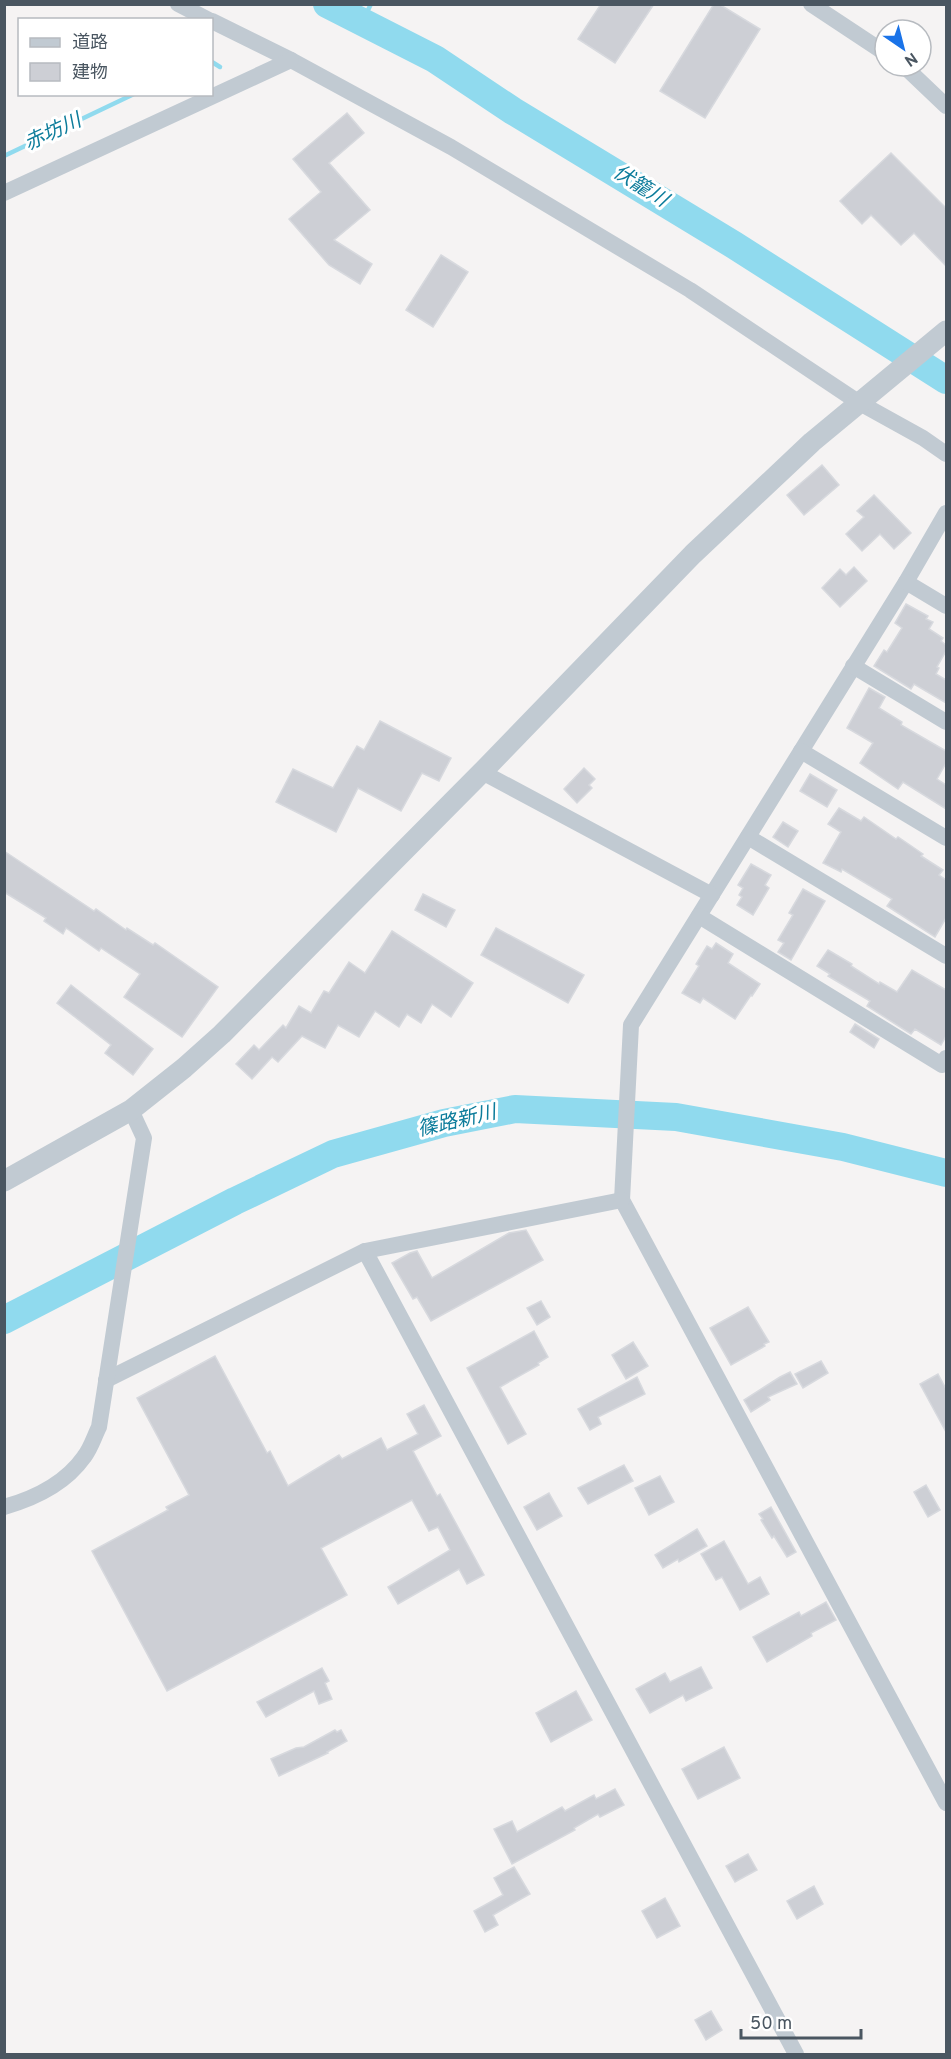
<svg xmlns="http://www.w3.org/2000/svg" width="951" height="2059" font-family="Overpass,'Noto Sans JP',sans-serif">
	<rect width="100%" height="100%" fill="#f5f3f3"/>
	<g fill="none" stroke-linecap="round" stroke-linejoin="round">
		<g stroke="#90daee" stroke-width="4.5">
			<path d="M362,22L371,4"/>
			<path d="M212,62L220,67"/>
			<path d="M4,156L134,94"/>
		</g>
		<g stroke="#90daee" stroke-width="28">
			<path d="M327,4L435,59L513,111L734,245L946,380"/>
			<path d="M4,1320L235,1201L333,1154L444,1123L515,1109L676,1117L843,1147L946,1173"/>
		</g>
	</g>
	<g fill="#cdcfd5" stroke="#d7d9de" stroke-width="1.5">
		<path d="M601,4H654L615,63L578,39Z"/>
		<path d="M714,4H719L760,29L705,118L660,91Z"/>
		<path d="M347,113L364,133L329,163L370,210L334,240L372,264L360,284L329,265L289,219L321,192L293,159Z"/>
		<path d="M891,153L946,208V266L914,233L901,245L871,215L862,224L840,201Z"/>
		<path d="M441,255L468,272L433,327L406,310Z"/>
		<path d="M822,465L839,485L804,515L787,495Z"/>
		<path d="M874,495L911,533L894,549L880,534L862,551L846,534L864,517L857,511Z"/>
		<path d="M854,567L867,581L840,607L822,588L840,569L846,575Z"/>
		<path d="M906,604L928,616L926,619L933,622L929,629L943,638L941,641L946,645V651L937,667L939,668L936,674L946,680V703L914,684L911,689L874,666L884,650L887,652L902,628L895,623Z"/>
		<path d="M869,688L885,697L879,708L902,722L901,725L946,751V763L937,779L946,785V809L903,782L898,789L860,763L873,743L847,728Z"/>
		<path d="M380,721L451,758L439,781L422,773L401,811L358,788L336,832L276,802L293,769L333,788L357,746L364,750Z"/>
		<path d="M584,768L595,779L589,785L592,788L577,803L564,789Z"/>
		<path d="M810,774L837,790L827,807L800,791Z"/>
		<path d="M839,808L861,821L864,817L896,839L898,837L923,854L921,856L943,870L939,875L946,880V918L935,937L887,906L892,899L842,869L841,872L823,863L841,832L828,824Z"/>
		<path d="M783,822L798,831L788,847L773,837Z"/>
		<path d="M4,851L94,911L96,909L126,930L127,928L153,945L155,943L218,987L182,1037L124,997L140,974L101,948L99,951L66,928L63,934L44,921L46,918L4,892Z"/>
		<path d="M751,864L771,875L765,885L769,888L753,915L737,905L742,897L739,895L743,888L738,885Z"/>
		<path d="M803,889L825,901L791,960L778,952L784,943L778,940L793,915L789,913Z"/>
		<path d="M423,894L455,910L446,927L415,910Z"/>
		<path d="M496,928L584,975L568,1003L481,955Z"/>
		<path d="M392,931L473,983L451,1017L432,1004L421,1023L407,1014L399,1027L375,1011L359,1037L338,1025L325,1048L302,1036L278,1062L272,1057L252,1079L236,1064L254,1045L259,1050L283,1025L286,1028L299,1006L311,1013L324,991L329,993L349,962L365,973Z"/>
		<path d="M716,943L733,954L728,963L760,984L752,996L751,995L735,1019L703,998L700,1003L682,993L699,966L696,964L707,946L712,949Z"/>
		<path d="M828,950L852,964L851,966L879,984L880,982L897,992L912,970L946,990V1036L941,1045L915,1029L911,1034L867,1006L870,1001L828,976L830,974L817,966Z"/>
		<path d="M71,985L153,1049L133,1075L105,1053L111,1045L57,1003Z"/>
		<path d="M855,1024L879,1039L874,1048L850,1032Z"/>
		<path d="M526,1230L543,1260L431,1321L417,1297L413,1299L392,1263L410,1253L417,1251L432,1278L509,1233Z"/>
		<path d="M541,1301L550,1317L537,1325L527,1308Z"/>
		<path d="M748,1307L769,1342L764,1344L765,1346L731,1365L710,1328Z"/>
		<path d="M534,1331L548,1357L538,1363L539,1365L500,1387L526,1434L508,1444L467,1368Z"/>
		<path d="M633,1342L648,1366L626,1379L612,1355Z"/>
		<path d="M215,1356L267,1453L270,1451L288,1486L339,1455L342,1459L381,1438L387,1450L418,1434L407,1414L424,1405L441,1436L413,1451L437,1496L440,1494L484,1575L467,1584L459,1569L398,1604L388,1587L450,1550L438,1527L429,1531L412,1500L321,1548L347,1595L167,1691L92,1551L168,1510L166,1507L189,1495L137,1398Z"/>
		<path d="M821,1361L828,1373L803,1388L795,1374Z"/>
		<path d="M790,1372L797,1384L768,1397L770,1400L751,1412L744,1400L780,1377Z"/>
		<path d="M938,1374L946,1389V1432L920,1384Z"/>
		<path d="M637,1377L645,1394L598,1417L601,1424L590,1430L578,1409Z"/>
		<path d="M624,1465L633,1481L588,1504L578,1488Z"/>
		<path d="M660,1476L674,1502L649,1515L635,1488Z"/>
		<path d="M926,1485L940,1510L928,1517L914,1492Z"/>
		<path d="M549,1493L562,1516L537,1530L524,1507Z"/>
		<path d="M771,1507L796,1552L787,1557L774,1536L772,1538L761,1520L763,1519L759,1514Z"/>
		<path d="M697,1529L707,1546L679,1562L678,1559L663,1568L655,1555Z"/>
		<path d="M724,1541L748,1584L760,1577L769,1594L740,1610L722,1577L716,1580L701,1554Z"/>
		<path d="M826,1602L836,1620L811,1633L812,1636L767,1662L753,1637L799,1612L801,1616Z"/>
		<path d="M701,1667L712,1688L686,1701L683,1695L650,1713L636,1689L665,1673L670,1682Z"/>
		<path d="M322,1668L329,1681L325,1683L332,1699L319,1704L314,1691L266,1717L257,1702Z"/>
		<path d="M576,1691L592,1720L551,1742L536,1713Z"/>
		<path d="M335,1730L337,1732L341,1730L347,1741L327,1752L328,1753L279,1776L271,1759L296,1748L304,1747Z"/>
		<path d="M724,1747L740,1778L698,1799L682,1769Z"/>
		<path d="M615,1789L624,1805L600,1817L598,1814L574,1828L575,1830L512,1864L494,1829L512,1821L517,1832L562,1807L565,1811L594,1795L596,1799Z"/>
		<path d="M748,1854L757,1870L735,1882L726,1866Z"/>
		<path d="M514,1867L530,1894L493,1915L498,1925L485,1932L474,1911L503,1895L494,1878Z"/>
		<path d="M814,1886L823,1904L797,1919L787,1901Z"/>
		<path d="M665,1898L680,1926L657,1938L642,1911Z"/>
		<path d="M711,2011L722,2030L706,2040L695,2020Z"/>
	</g>
	<g fill="none" stroke-linecap="round" stroke-linejoin="round">
		<g stroke="#c1cad2" stroke-width="16">
			<path d="M178,4L209,20"/>
			<path d="M811,4L885,53"/>
			<path d="M212,21L291,60L451,147L690,290L858,402L923,438L946,454"/>
			<path d="M904,66L946,106"/>
			<path d="M4,193L291,60"/>
			<path d="M946,513L906,582L631,1025L622,1200L946,1803"/>
			<path d="M906,582L946,606"/>
			<path d="M853,666L946,722"/>
			<path d="M801,751L946,838"/>
			<path d="M482,772L712,895"/>
			<path d="M748,837L946,956"/>
			<path d="M699,916L942,1065L946,1058"/>
			<path d="M365,1251L796,2054"/>
			<path d="M106,1380L365,1251L622,1200"/>
			<path d="M4,1507C36,1498 65,1484 84,1457C91,1448 94,1437 99,1427L144,1138L131,1110"/>
		</g>
		<path stroke="#c1cad2" stroke-width="21" d="M4,1181L131,1110L184,1068L222,1034L482,772L693,554L812,442L946,331"/>
	</g>
	<g text-anchor="middle" dominant-baseline="central" stroke-width="6" stroke-linejoin="round" paint-order="stroke">
		<g font-size="20" font-style="italic" fill="#0c7c9b" stroke="#fff">
			<text transform="translate(53 133) rotate(-25)">赤坊川</text>
			<text transform="translate(640 187) rotate(32)">伏籠川</text>
			<text transform="translate(457 1122) rotate(-13)">篠路新川</text>
		</g>
	</g>
	<rect width="951" height="2059" fill="none" stroke="#4a5661" stroke-width="12"/>
	<rect x="18" y="18" width="195" height="78" fill="#ffffff" stroke="#b7bbc0" stroke-width="1.5"/>
	<rect x="30" y="38" width="30" height="9" fill="#c1cad2" stroke="#b7bbc0" stroke-width="1.5"/>
	<text x="72" y="48" font-size="18" fill="#4a5661">道路</text>
	<rect x="30" y="63" width="30" height="18" fill="#cdcfd5" stroke="#b7bbc0" stroke-width="1.5"/>
	<text x="72" y="78" font-size="18" fill="#4a5661">建物</text>
	<g transform="translate(903 48) rotate(145)"><circle r="28" fill="#ffffff" stroke="#b7bbc0" stroke-width="1.5"/>
	<path d="M0-4.5L10 22L0 15L-10 22Z" fill="#1a73e8"/>
	<text y="-9" font-size="16" font-weight="bold" text-anchor="middle" fill="#4a5661">N</text>
	</g>
	<path d="M741 2029v9h120v-9" fill="none" stroke="#4a5661" stroke-width="3"/>
	<text x="750" y="2029" font-size="18" fill="#4a5661" stroke="#ffffff" stroke-width="4.5" paint-order="stroke">50 m</text>
</svg>
